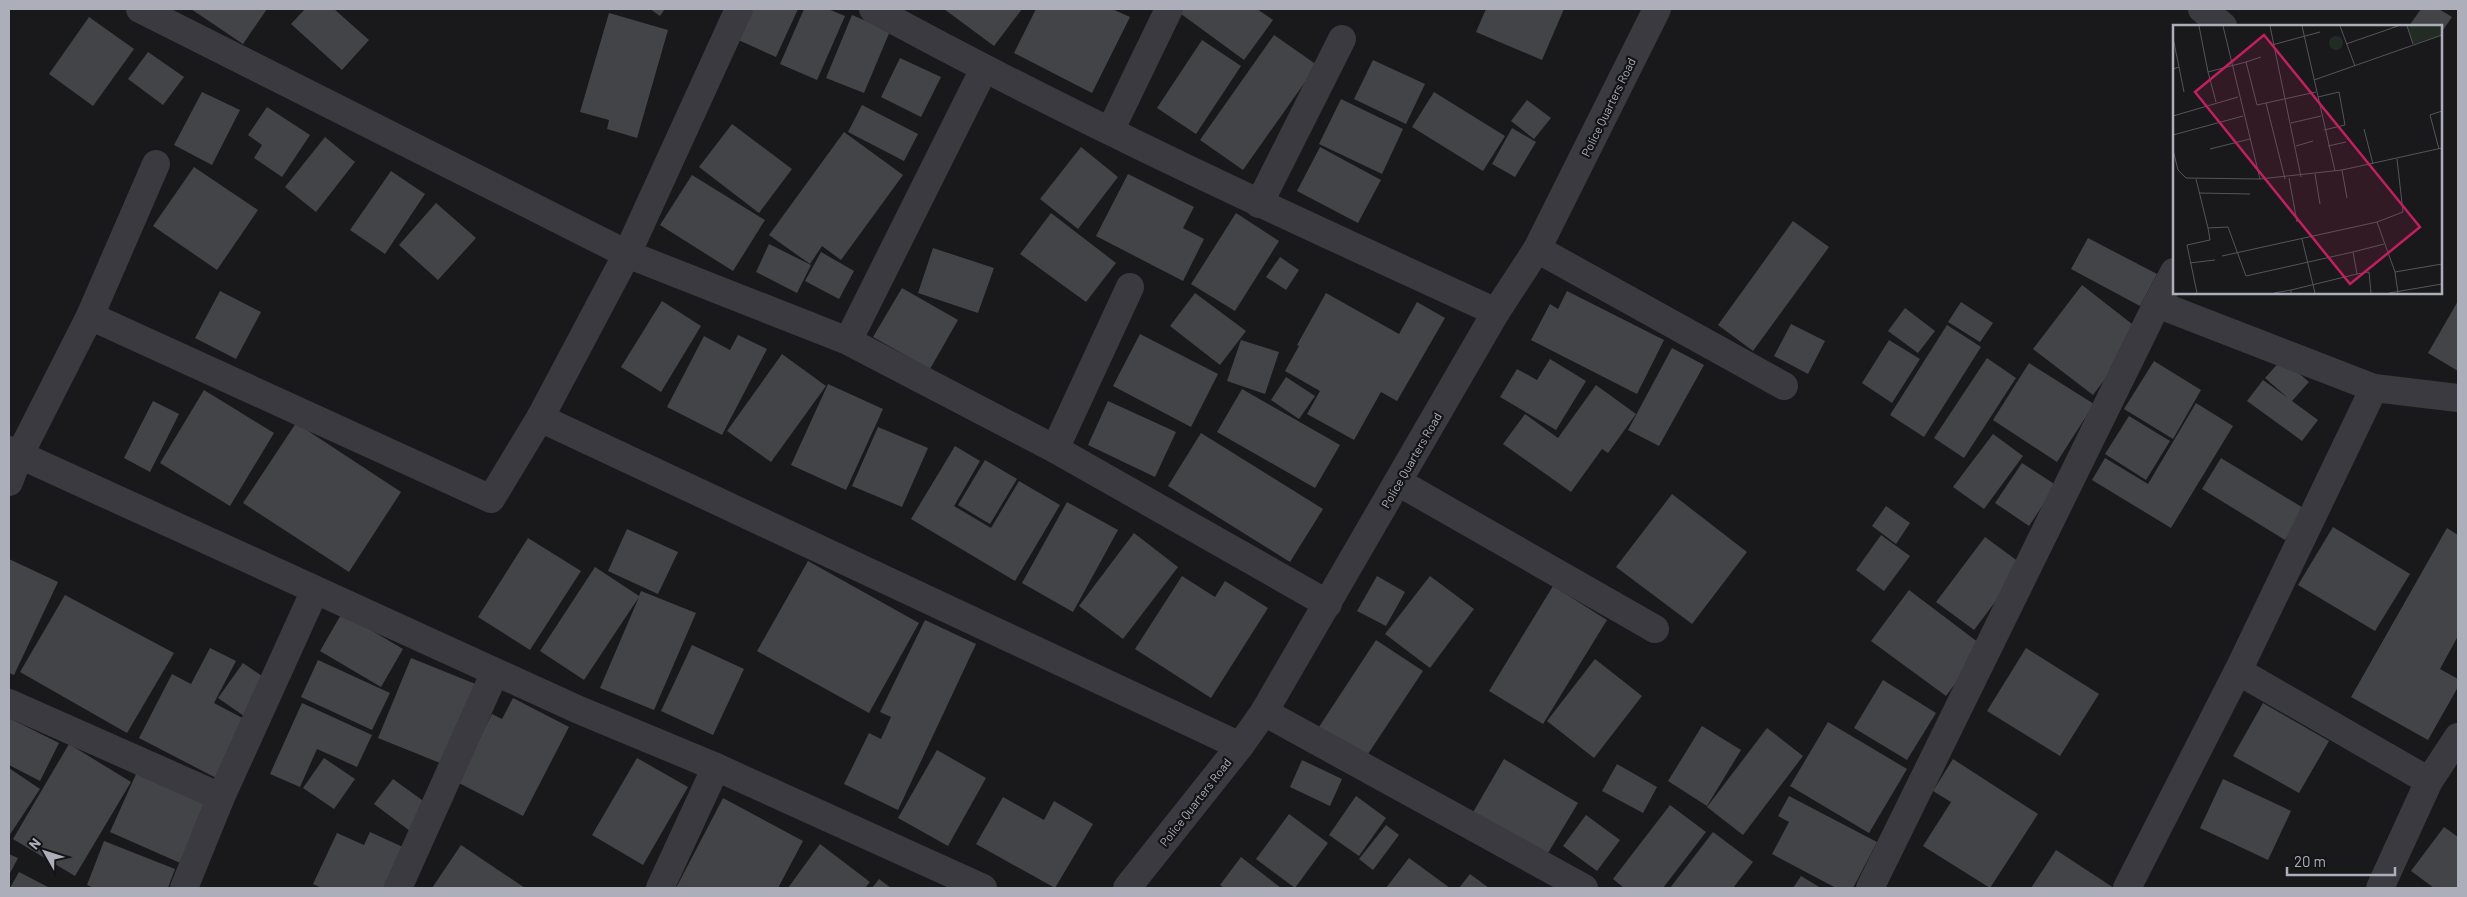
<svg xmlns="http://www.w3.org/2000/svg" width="2467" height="897" font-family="Barlow,sans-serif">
	<rect width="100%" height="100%" fill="#19191b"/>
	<g fill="#434448">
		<path d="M191,9H267L243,44Z"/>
		<path d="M305,9H334L369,40L342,70L291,24Z"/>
		<path d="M650,9H665L660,16Z"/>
		<path d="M750,9H798L776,57L736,39Z"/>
		<path d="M804,9H828L845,16L817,80L780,64Z"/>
		<path d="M944,9H1022L994,46Z"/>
		<path d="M1036,9H1112L1130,17L1092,93L1014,53Z"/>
		<path d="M1179,9H1257L1273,20L1244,60L1177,11Z"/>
		<path d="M1486,9H1564L1542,60L1476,32Z"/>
		<path d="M2421,9H2439L2452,17L2441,33V26H2409Z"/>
		<path d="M609,13L668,30L637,138L607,129L609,120L580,112Z"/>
		<path d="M852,15L890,31L864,93L826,78Z"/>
		<path d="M89,17L134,49L93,106L49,74Z"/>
		<path d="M1274,35L1317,65L1243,170L1200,140Z"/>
		<path d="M1202,40L1241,66L1196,134L1157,108Z"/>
		<path d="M148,52L184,77L163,105L128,79Z"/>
		<path d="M900,58L941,77L921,117L881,97Z"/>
		<path d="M1373,60L1425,84L1406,124L1354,99Z"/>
		<path d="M202,92L240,110L212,165L174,145Z"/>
		<path d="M1434,92L1505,136L1483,171L1412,127Z"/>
		<path d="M1341,99L1403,129L1382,174L1319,144Z"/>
		<path d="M1527,100L1551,118L1534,139L1511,121Z"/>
		<path d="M862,105L918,134L904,161L848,132Z"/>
		<path d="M267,107L310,135L282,177L254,158L262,145L248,135Z"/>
		<path d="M732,124L792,169L759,213L699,167Z"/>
		<path d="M1512,128L1536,142L1515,177L1492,164Z"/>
		<path d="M844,132L903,175L841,260L822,246L810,264L769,235Z"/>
		<path d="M325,137L355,162L316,212L285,187Z"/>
		<path d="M1081,147L1118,177L1078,229L1040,199Z"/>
		<path d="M1320,147L1381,180L1358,223L1297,191Z"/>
		<path d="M194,167L258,210L217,270L153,226Z"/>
		<path d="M391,171L425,194L385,254L350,230Z"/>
		<path d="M1128,174L1194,207L1183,228L1204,239L1183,281L1096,236Z"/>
		<path d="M692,175L765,220L733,271L660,225Z"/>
		<path d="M436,203L476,238L438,280L399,245Z"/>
		<path d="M1051,213L1116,263L1086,302L1020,254Z"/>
		<path d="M1236,213L1279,241L1235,311L1191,284Z"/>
		<path d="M1793,221L1829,247L1753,351L1718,325Z"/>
		<path d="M2088,238L2157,274L2140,306L2071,269Z"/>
		<path d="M769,244L811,265L797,293L756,272Z"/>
		<path d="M933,248L994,268L978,313L918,293Z"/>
		<path d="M821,252L854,271L839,299L805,281Z"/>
		<path d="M1280,257L1299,270L1286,290L1266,277Z"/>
		<path d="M2082,285L2141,331L2093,395L2033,349Z"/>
		<path d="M902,288L958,320L930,369L873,337Z"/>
		<path d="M220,291L261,312L236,359L195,338Z"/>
		<path d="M1567,291L1664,340L1637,394L1531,340L1550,304L1558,309Z"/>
		<path d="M1195,293L1246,331L1220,365L1170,326Z"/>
		<path d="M1326,293L1399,334L1417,302L1445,318L1397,401L1381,392L1354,440L1307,414L1320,391L1285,371L1299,346L1297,345Z"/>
		<path d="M662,301L701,326L661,392L621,367Z"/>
		<path d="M2458,301V371L2428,353Z"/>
		<path d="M1961,302L1993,323L1980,342L1948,322Z"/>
		<path d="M1905,308L1935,331L1918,353L1888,331Z"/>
		<path d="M1791,324L1825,341L1808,374L1774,356Z"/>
		<path d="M1947,325L1981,347L1924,437L1890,415Z"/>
		<path d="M1140,334L1218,374L1191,427L1113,386Z"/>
		<path d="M738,335L767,349L722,435L667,407L704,336L730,350Z"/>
		<path d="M1241,340L1279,352L1265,394L1227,381Z"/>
		<path d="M1889,340L1920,359L1892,403L1862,383Z"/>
		<path d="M1672,348L1704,365L1659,446L1628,430Z"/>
		<path d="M782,354L826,386L771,462L727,431Z"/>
		<path d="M1987,358L2016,378L1964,458L1934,438Z"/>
		<path d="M1550,359L1586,381L1556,430L1500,397L1517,369L1537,380Z"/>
		<path d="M2282,359L2309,382L2292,401L2318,420L2302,441L2247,401L2263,380L2288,398L2265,378Z"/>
		<path d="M2154,361L2201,390L2173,439L2124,409Z"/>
		<path d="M2029,363L2094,404L2057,462L1993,420Z"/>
		<path d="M1286,377L1315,396L1299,419L1271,400Z"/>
		<path d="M828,384L883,409L846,490L791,465Z"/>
		<path d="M1596,385L1636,414L1608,453L1602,449L1571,492L1503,444L1525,414L1558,438Z"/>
		<path d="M1242,389L1340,445L1315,488L1217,432Z"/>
		<path d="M204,390L274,433L230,506L160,463Z"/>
		<path d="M153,401L179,414L150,472L124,458Z"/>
		<path d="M1108,401L1176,432L1155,477L1088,445Z"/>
		<path d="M2196,403L2233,426L2171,528L2092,480L2105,458L2148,484Z"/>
		<path d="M2129,416L2170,441L2146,480L2105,454Z"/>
		<path d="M296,423L401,492L349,572L243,503Z"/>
		<path d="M878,427L928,448L902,507L852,486Z"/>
		<path d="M1201,433L1323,509L1290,562L1168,486Z"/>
		<path d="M1993,434L2023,456L1984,509L1953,487Z"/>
		<path d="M955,446L980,461L954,506L991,528L1019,481L1060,505L1015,581L911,519Z"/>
		<path d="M2221,458L2305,509L2285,540L2202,489Z"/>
		<path d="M985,460L1017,479L990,524L958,505Z"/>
		<path d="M2022,463L2056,485L2029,526L1995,503Z"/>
		<path d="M1672,494L1747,552L1692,624L1616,567Z"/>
		<path d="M1067,502L1118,530L1073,612L1022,583Z"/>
		<path d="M1886,506L1910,523L1896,544L1872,526Z"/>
		<path d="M2333,527L2410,574L2375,631L2298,585Z"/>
		<path d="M2447,528L2458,535V636L2440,669L2458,679V687L2428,740L2351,697Z"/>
		<path d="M627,529L678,552L658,594L608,571Z"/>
		<path d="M1134,533L1178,567L1123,639L1079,606Z"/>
		<path d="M1881,535L1910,556L1884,591L1856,570Z"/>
		<path d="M1985,537L2023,565L1974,630L1936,602Z"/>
		<path d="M528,538L581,571L530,650L478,617Z"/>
		<path d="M9,559L58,582L14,675L9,673Z"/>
		<path d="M808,561L919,623L869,713L757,651Z"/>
		<path d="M595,567L639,596L641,591L696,613L654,710L600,688L639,597L584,680L540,651Z"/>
		<path d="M1182,576L1215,597L1225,581L1268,608L1211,698L1135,649Z"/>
		<path d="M1377,576L1405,592L1386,626L1357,611Z"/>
		<path d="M1430,576L1474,609L1430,668L1385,634Z"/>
		<path d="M1553,586L1607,620L1543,724L1489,691Z"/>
		<path d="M1909,590L1983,646L1946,696L1871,641Z"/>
		<path d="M65,595L174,653L127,733L20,672Z"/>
		<path d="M342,613L403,649L381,687L320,651Z"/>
		<path d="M925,620L976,644L898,810L844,784L869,733L881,739L891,717L880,712Z"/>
		<path d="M1376,640L1423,671L1364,760L1317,730Z"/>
		<path d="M692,645L744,669L713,735L661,711Z"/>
		<path d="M210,648L236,661L214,703L250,722L220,780L139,738L172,674L191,684Z"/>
		<path d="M2026,648L2099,694L2060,756L1987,711Z"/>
		<path d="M411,658L478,685L445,765L378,738Z"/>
		<path d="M1595,659L1642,696L1594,758L1547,721Z"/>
		<path d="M318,660L390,693L372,730L301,697Z"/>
		<path d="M243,663L272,683L247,718L218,698Z"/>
		<path d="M1883,680L1936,713L1907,760L1854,728Z"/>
		<path d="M513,698L569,727L523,816L457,782L492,714L502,719Z"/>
		<path d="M302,703L372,735L357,767L317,749L300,787L270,774Z"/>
		<path d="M2263,703L2329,741L2299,793L2233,756Z"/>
		<path d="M9,718L59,743L40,781L9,765Z"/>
		<path d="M1828,722L1907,769L1869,833L1790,786Z"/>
		<path d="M1702,726L1741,750L1707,806L1668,781Z"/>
		<path d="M1767,728L1803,756L1743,835L1707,807Z"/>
		<path d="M69,744L131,782L75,876L13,839Z"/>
		<path d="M937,750L986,778L948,846L898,818Z"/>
		<path d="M324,758L355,779L334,809L303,788Z"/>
		<path d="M637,758L688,787L643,865L592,835Z"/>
		<path d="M1504,759L1578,803L1545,858L1472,814Z"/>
		<path d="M1953,759L2038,814L1990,888L1923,846L1951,802L1933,791Z"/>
		<path d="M1302,760L1342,779L1330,806L1290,787Z"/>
		<path d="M1617,764L1657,787L1643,813L1602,791Z"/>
		<path d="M9,768L40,789L9,836Z"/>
		<path d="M137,772L215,805L187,866L110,832Z"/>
		<path d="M393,779L433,808L414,834L374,804Z"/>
		<path d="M2223,779L2291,811L2268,860L2200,828Z"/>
		<path d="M1356,796L1386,818L1359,856L1329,835Z"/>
		<path d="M1789,796L1877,842L1853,888H1836L1772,854L1789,822L1778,816Z"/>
		<path d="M1003,797L1044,820L1054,801L1093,824L1055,888L976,844Z"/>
		<path d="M723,798L803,841L778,888H676Z"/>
		<path d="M1670,805L1706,832L1663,888H1624L1613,879Z"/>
		<path d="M1289,814L1328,843L1295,888L1256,859Z"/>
		<path d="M1586,815L1620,840L1597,871L1563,846Z"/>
		<path d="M1386,825L1399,835L1373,870L1359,859Z"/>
		<path d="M2444,827L2458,837V888H2434L2411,871Z"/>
		<path d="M370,832L405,848L387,888H322L313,884L337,833L364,845Z"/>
		<path d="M1713,832L1753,862L1733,888H1670Z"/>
		<path d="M104,841L175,869L168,888H94L87,885Z"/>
		<path d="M820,844L870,882L865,888H788Z"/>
		<path d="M461,845L525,888H432Z"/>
		<path d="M2056,850L2114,888H2031Z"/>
		<path d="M9,854L18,858L9,875Z"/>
		<path d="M1241,857L1281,888H1224L1220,885Z"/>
		<path d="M1409,858L1450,888H1386Z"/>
		<path d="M19,872L50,888H10Z"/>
		<path d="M1470,874L1489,888H1459Z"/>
		<path d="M1801,876L1821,888H1793Z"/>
		<path d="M879,879L891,888H872Z"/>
	</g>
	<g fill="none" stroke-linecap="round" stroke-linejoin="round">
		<g stroke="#3a3a40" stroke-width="28">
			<path d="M140,9L627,254L848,341L1055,449L1328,604"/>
			<path d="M873,9C1076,120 1286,216 1496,312"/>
			<path d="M2202,9L2223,26"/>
			<path d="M1110,131L1169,9"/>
			<path d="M1259,204L1342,39"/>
			<path d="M1537,249L1784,386"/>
			<path d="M2157,304L2174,272"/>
			<path d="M90,316L156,164"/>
			<path d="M848,341L984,69"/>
			<path d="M540,418L1240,746"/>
			<path d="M1055,449L1130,287"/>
			<path d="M9,450L579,710L716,767L983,888"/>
			<path d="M9,482L19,456L90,316L491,499L540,418L627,254L739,9"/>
			<path d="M1398,482L1655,629"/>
			<path d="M2238,671L2374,388"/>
			<path d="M9,703L221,797"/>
			<path d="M1264,712L1584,888"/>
			<path d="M184,888L221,797L315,590"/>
			<path d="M398,888L495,672"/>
			<path d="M660,888L716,767"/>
			<path d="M1870,888L2157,304L2374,388L2458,398"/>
			<path d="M2127,888L2238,671L2429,781L2458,737"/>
			<path d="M2380,888L2429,781"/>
		</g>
		<path stroke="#3a3a40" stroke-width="28" d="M1127,888L1240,746L1264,712L1496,312L1537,249L1657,9"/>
	</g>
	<g text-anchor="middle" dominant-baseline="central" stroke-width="4.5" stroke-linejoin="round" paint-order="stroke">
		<g font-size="12" fill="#acafba" stroke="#141416">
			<text transform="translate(1608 107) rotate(-64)">Police Quarters Road</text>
			<text transform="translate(1411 460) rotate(-60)">Police Quarters Road</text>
			<text transform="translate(1195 802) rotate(-52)">Police Quarters Road</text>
		</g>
	</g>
	<g transform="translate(2173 25)">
		<rect width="269" height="269" fill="#19191b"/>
		<path d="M234,1H269V10L240,19ZM156 18a7 7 0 1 1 14 0a7 7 0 1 1-14 0Z" fill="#232b25"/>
		<path fill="none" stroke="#54555b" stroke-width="1" d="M26,1L35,47L73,37L84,80L143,67M50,1L87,154M97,1L128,152M129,1L162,146M167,1L182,41M234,1L240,19M0,13L6,42M173,19L225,1M99,20L147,7M73,37L88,32M0,44L6,42L11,67M35,47L43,77M141,55L269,10M145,72L166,67L172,100L151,105M93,78L112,154M0,91L65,72M118,98L148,91M191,104L200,139M0,110L70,91M123,121L140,116M155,121L173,117M37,124L77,114M266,124L257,90L269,86M0,125L5,145L13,153L87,154L169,145L269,123M169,145L174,173M142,149L147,179M116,153L124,197M23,154L35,203L55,202L73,251L180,227L184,249L196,247L198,268M26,168L77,169M204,197L230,187L224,134M129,214L142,268M180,227L211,219M49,231L204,197L222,247M17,238L42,235M24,268L14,220L37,215L35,203M101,268L118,265M118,268V265L184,249M216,268L269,259M225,268L222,247L269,239"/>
		<path fill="#c12060" fill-opacity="0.15" stroke="#c12060" stroke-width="2.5" d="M91,10L247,202L177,259L22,67Z"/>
		<rect width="269" height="269" fill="none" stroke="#acafba" stroke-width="2.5"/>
	</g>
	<rect width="2467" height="897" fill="none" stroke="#acafba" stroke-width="20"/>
	<g transform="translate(45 852) rotate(309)" stroke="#141416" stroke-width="4" paint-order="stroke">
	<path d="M0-4L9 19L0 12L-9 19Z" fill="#acafba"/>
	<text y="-8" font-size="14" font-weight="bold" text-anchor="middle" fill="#acafba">N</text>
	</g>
	<path d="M2287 867v8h108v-8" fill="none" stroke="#acafba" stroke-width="2.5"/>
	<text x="2294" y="867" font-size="15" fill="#acafba" stroke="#141416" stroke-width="4" paint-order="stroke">20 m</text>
</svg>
